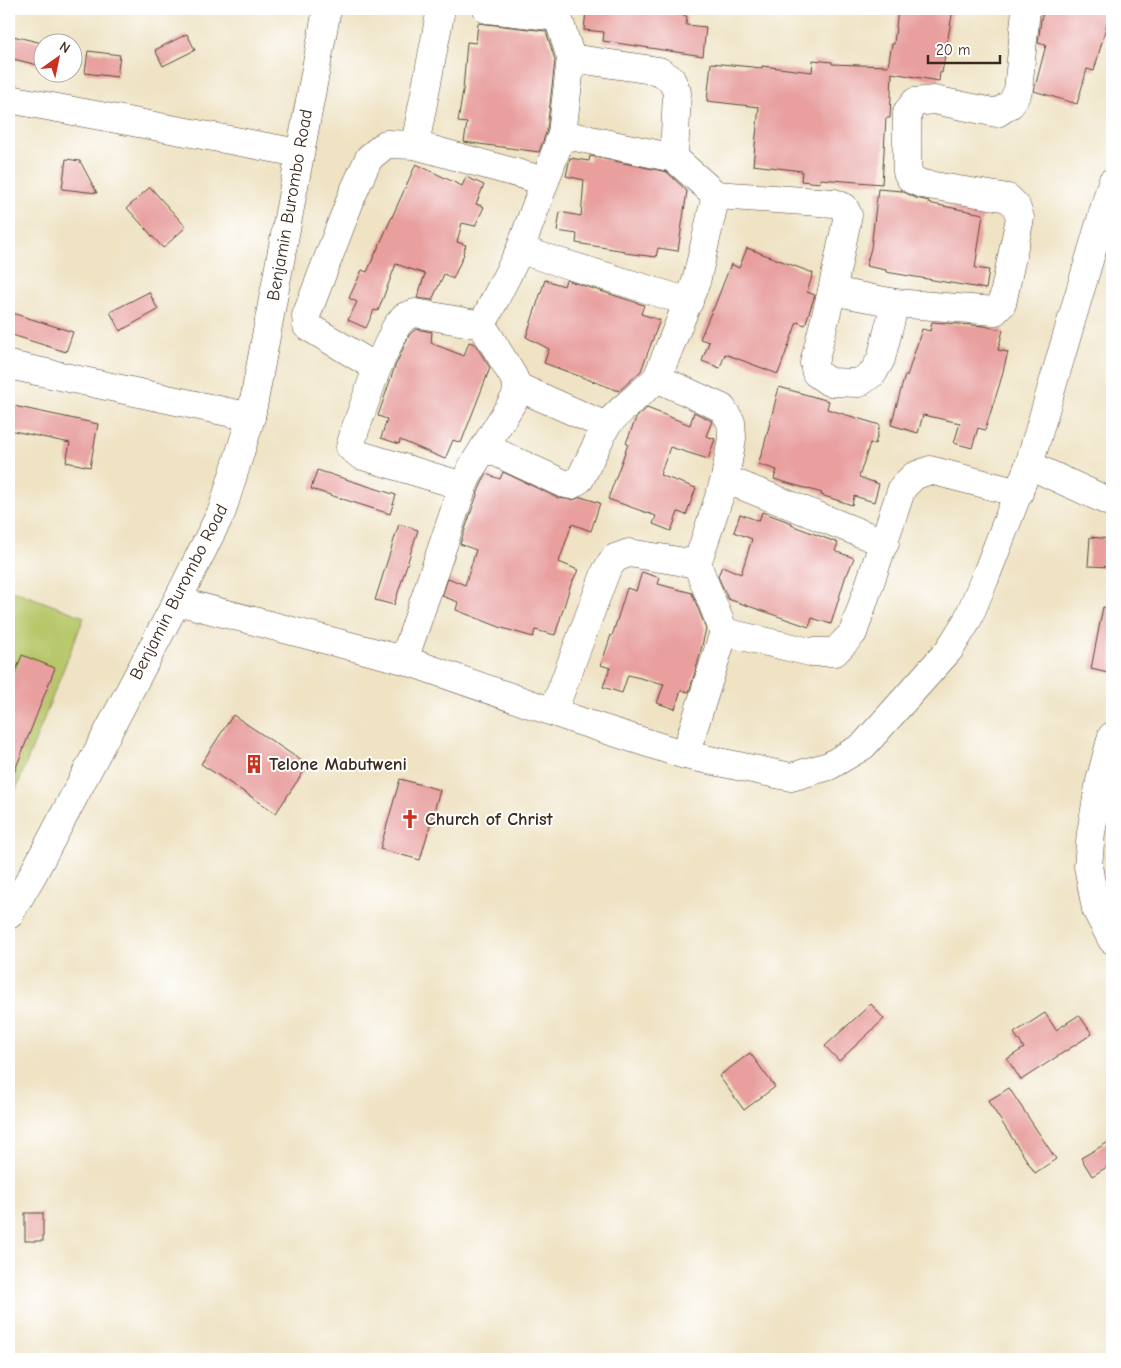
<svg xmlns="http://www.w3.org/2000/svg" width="1121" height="1368" font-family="'Comic Neue',sans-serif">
	<rect width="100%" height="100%" fill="#fff"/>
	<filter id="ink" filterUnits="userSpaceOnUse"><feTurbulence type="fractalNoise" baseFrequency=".02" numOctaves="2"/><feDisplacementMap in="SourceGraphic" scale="10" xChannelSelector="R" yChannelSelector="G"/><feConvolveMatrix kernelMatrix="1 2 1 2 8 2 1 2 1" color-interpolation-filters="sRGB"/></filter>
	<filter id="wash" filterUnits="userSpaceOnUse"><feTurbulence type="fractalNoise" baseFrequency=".0096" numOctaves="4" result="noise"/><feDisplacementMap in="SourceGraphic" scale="20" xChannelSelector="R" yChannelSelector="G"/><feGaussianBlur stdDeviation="1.12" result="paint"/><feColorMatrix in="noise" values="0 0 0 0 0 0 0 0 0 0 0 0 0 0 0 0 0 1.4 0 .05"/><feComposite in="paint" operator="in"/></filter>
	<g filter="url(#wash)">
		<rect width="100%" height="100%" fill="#efe3c4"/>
		<path fill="#b7c76a" stroke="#797844" d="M9,589L84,617L9,807Z"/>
		<g id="blocks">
			<g fill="#e89f9e">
				<path d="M607,9H633L687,16L686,25L706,27L703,56L603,41L604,32L584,30L586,11L607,13Z"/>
				<path d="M898,9H953L942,73L940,72L939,81L892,73L890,118H886L882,184L820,179V183L801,181L802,171L753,165L759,107L707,101L711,63L762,68V66L812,72L813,60L832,62V64L888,66L892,44H894Z"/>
				<path d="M1044,9H1111L1094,71L1087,69L1077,104L1034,91L1046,45L1038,43L1041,20Z"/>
				<path d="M478,23L546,31L555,60L547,130L539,152L464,142L467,123L458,122L463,90L467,42L476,43Z"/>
				<path d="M187,34L195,50L163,66L155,50Z"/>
				<path d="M13,36L42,43V66L9,58Z"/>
				<path d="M88,51L120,55L117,77L85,73Z"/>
				<path d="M590,156L667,172L687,191L678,251L658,248L656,257L625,253V251L576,243L577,234L557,231L560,212L581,216L584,180L566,176L570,158L589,161Z"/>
				<path d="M66,159L80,161L97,193L62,189Z"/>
				<path d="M416,164L462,186L466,177L484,185L476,204L484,207L475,226L462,223L457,242L466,245L463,253L464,254L453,279L444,274L432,300L417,298L425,274L396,264L378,311L374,310L366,328L348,320L357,302L349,298L362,270L367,272Z"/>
				<path d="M150,187L186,227L163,248L127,208Z"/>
				<path d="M878,189L902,191L916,198L929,201L928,203L983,214L975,268L989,270L986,289L886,272V270L866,266L871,248Z"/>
				<path d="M747,248L813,273L807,292L815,295L805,325L797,322L778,374L725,354L720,368L702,361L709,342L700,339L712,310H713L731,264L739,268Z"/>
				<path d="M545,280L564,286L566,280L644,305L641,314L660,320L641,371L619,391L544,363L549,349L526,337Z"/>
				<path d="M149,292L158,310L120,331L110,312Z"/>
				<path d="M9,312L73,332L66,352L9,334Z"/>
				<path d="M932,322L984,326L1003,330L998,350L1008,352L1000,383L985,430L978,428L972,448L954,443L960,423L923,415L918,433L891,425L905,375L907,376L922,329L930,331Z"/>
				<path d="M416,329L432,332L431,343L464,356L469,342L475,344L490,368L461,443L453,440L445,459L400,440L399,444L381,438L387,419L378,416L394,369L409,335Z"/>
				<path d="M779,387L829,401L827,409L880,425L875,444L870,443L859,477L879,484L874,502L854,496L852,505L821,495L822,493L774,479L777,470L758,464L764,446Z"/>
				<path d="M9,405L98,424L90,467L66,462L70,443L9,430Z"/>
				<path d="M647,408L690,425L694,412L712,421L706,436L715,439L708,459L670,447L660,475L696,488L686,515L678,512L671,531L653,524L656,516L608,499L628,444L626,443L636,418Z"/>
				<path d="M317,470L396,495L390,514L311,489Z"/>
				<path d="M503,472L558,498L573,500L581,497L600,503L591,531L572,524L559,562L578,570L570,587L555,635L535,630L533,637L502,628L456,610L458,602L442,596L448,578L465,585L476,550L460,544L478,492L486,474L500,479Z"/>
				<path d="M762,512L792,523L791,525L838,543L835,551L854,558L847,575H846L831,624L812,618L809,627L728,599L718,576L722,566L741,574L752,539L734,532L740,514L759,521Z"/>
				<path d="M399,524L418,530L394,605L375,600Z"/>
				<path d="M1090,537L1112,539V567L1088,566Z"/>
				<path d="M642,572L660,578L658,584L692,593L706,629L698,662L689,692L681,690L675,709L657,703L664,684L628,675L622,693L603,687L610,668L601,665L611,635L612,636L627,588L636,591Z"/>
				<path d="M1103,607L1112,608V674L1091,669Z"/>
				<path d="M22,655L55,668L10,783H9V690Z"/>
				<path d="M233,715L308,765L276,813L201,764Z"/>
				<path d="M400,779L440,790L420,860L380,849Z"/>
				<path d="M871,1004L884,1019L839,1061L825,1046Z"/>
				<path d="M1045,1013L1056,1030L1079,1015L1092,1034L1021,1080L1007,1059L1024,1048L1014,1033Z"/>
				<path d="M750,1053L775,1087L744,1110L719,1076Z"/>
				<path d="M1009,1088L1056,1159L1035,1173L988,1101Z"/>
				<path d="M1112,1140V1164L1092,1176L1081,1158Z"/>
				<rect x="25" y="1213" width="18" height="28"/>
			</g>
		</g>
	</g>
	<g filter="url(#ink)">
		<use href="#blocks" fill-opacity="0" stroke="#564637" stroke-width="1"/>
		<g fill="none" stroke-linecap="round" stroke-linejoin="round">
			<g stroke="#564637" stroke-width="29">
				<g id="minor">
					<path d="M487,9L558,17"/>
					<path d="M571,58L659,71L671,79L677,92L674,158"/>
					<path d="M9,99L299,153"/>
					<path d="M562,134L674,158L716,195L834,203L844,207L848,215L832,291L895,303L995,311L1002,304L1020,218L1016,206L1008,198L922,184L911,179L907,172V112L915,102L934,100L997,113L1011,104L1018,91L1026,9"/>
					<path d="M415,145L441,9"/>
					<path d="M520,250L689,302"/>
					<path d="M832,291L814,363L816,373L829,382L859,383L873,373L881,359L895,303"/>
					<path d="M9,365L251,417"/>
					<path d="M377,368L307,326L306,316L353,193L369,158L386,144L415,145L545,181"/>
					<path d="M657,378L722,408L731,422L732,438L725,479"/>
					<path d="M518,387L606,426C622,407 640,395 657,378L696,282L716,195"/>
					<path d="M485,447L562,483L571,485L580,479L606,426"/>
					<path d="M1029,465L1112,503"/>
					<path d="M463,486L360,455L350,447L355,430L377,368L396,327L404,317L415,313L482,325"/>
					<path d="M697,564L724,632"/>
					<path d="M177,601L404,660L579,721L685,755L791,777L829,766L863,746L949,650L967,621L985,578L1029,465L1112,182"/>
					<path d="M404,660L463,486L472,467L515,398L518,387L513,376L482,325L520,250L562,134L571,58L558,17L560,9"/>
					<path d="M553,712L606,571L615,558L629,553L697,564L725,479L885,543"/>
					<path d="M1112,736L1100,781L1091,833L1088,866L1096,909L1112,940"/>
					<path d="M685,755L724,632L810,652H835L853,633L902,488L914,476L930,470L1019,493"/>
					<path d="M9,915L32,876L177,601L222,511L251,417L327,9"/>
				</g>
			</g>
			<use href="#minor" stroke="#fff" stroke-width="28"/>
		</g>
	</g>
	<defs>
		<g id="building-bare" transform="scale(1.5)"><path d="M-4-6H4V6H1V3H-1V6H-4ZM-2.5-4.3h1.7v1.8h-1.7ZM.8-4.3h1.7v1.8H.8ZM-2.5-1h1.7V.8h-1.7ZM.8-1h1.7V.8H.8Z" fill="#c8321e" stroke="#fff" stroke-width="2.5" paint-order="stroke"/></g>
		<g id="church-bare" transform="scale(1.5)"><path d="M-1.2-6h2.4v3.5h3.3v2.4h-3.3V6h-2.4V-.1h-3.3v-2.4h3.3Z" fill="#c8321e" stroke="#fff" stroke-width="2.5" paint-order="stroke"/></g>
	</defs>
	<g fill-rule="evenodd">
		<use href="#building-bare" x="254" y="764"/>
		<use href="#church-bare" x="410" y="819"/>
	</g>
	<g text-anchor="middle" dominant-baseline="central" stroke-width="4" stroke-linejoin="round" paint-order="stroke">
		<g font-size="18" fill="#3b2a1e" stroke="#fff">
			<text transform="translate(290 205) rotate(-80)">Benjamin Burombo Road</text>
			<text transform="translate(179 592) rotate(-63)">Benjamin Burombo Road</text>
		</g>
		<g font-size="18" font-weight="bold" fill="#3b2a1e" stroke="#fff" text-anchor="start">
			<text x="269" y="764">Telone Mabutweni</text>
			<text x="425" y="819">Church of Christ</text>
		</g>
	</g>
	<rect width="1121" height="1368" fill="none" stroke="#fff" stroke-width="30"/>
	<g transform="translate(58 58) rotate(33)"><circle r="24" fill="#ffffff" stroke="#b1aaa5"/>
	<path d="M0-4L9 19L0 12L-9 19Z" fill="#c8321e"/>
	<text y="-8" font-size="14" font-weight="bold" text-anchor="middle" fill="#3b2a1e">N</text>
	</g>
	<path d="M928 55v8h72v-8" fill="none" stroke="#3b2a1e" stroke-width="2.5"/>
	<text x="936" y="55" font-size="15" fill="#3b2a1e" stroke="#ffffff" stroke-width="4" paint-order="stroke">20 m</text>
</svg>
